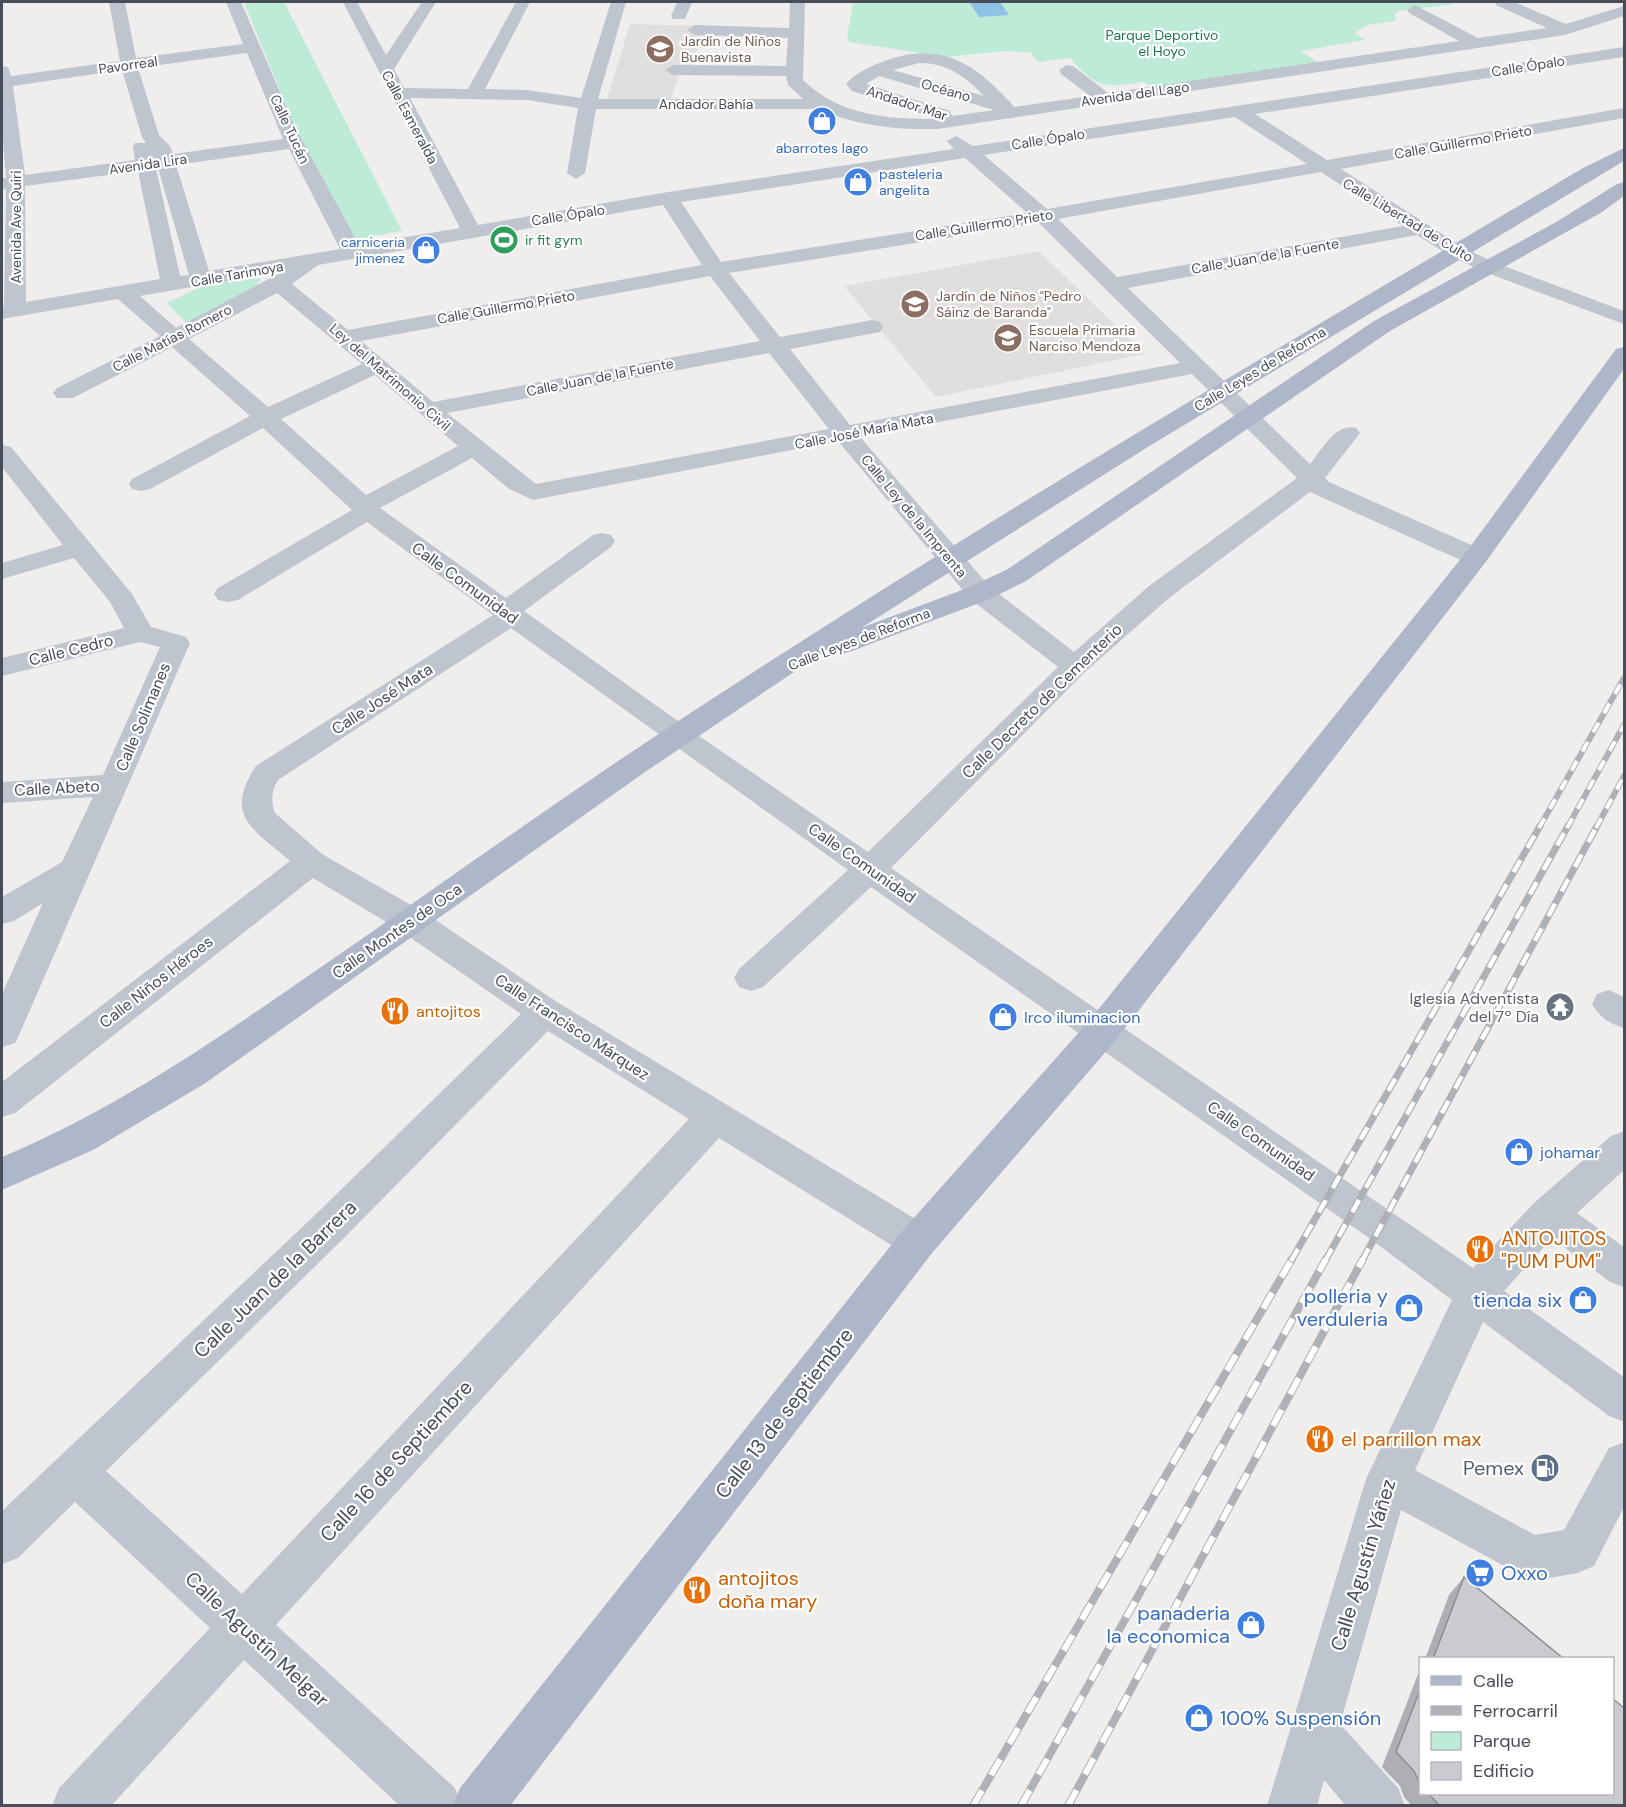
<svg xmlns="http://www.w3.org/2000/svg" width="1626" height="1807" font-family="'DM Sans',sans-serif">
	<rect width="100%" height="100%" fill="#f0eded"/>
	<g fill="#e0dfde">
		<path d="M630,24L703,26L692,71H680L670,102H606Z"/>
		<path d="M1039,251L1145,354L936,397L844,286Z"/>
	</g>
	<g fill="#beebd7">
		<path d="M244,2H284L402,231L341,242Z"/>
		<path d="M853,2H1452L1455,4L1399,11L1394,14L1396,21L1367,25L1355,33L1365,40L1301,51L1318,63L1153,87L1144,82C1106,87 1097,90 1070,58L1038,62L1031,53L1005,51L946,57L849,42L847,37Z"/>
		<path d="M261,278L254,289L188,325L167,303L213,281Z"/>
	</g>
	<path fill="#8ec3e5" d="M969,2H1000L1009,15L979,17Z"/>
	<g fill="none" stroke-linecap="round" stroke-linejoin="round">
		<g fill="#bfc5ce" fill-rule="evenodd">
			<path d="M109,2H125L136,58L243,44L226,2H241L296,129L359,245L460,228L343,2H357L386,55L422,2H436L394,69L404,88L468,89L516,2H530L485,89L527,90L581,98L611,2H626L598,99H803L788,85L786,76L673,75L665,70L673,65L786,66L788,38L695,35L687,30L695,25L789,28L790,2H805L803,80C840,116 887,119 937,119L852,91L846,84C853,75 867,68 877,64C924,44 959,52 995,87C1001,93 1009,100 1014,107L1090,96L1061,74L1059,70L1067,65L1073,66L1108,93L1459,41L1409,13L1407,10L1415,5L1478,38L1547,28L1496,5L1495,2H1514L1566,24L1624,6V16L1565,35L937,129C896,130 857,126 819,109H596L585,173L576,179L567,173L578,108L527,100L410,98L478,225L668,192L954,149L947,141L956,136L973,146L1624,47V57L1255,114L1327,160L1624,108V118L1341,169L1464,248L1496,263L1624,311V324L1482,271L1450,256L1417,235L1128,288L1310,464C1323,449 1335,423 1356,428L1360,433L1325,478L1329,482L1485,551L1489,557L1485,563L1476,565L1467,563L1310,492L1169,598L1085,672L891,868L1473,1268L1535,1202L1611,1136L1624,1131V1170L1577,1213L1624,1247V1287L1610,1282L1552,1238L1504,1291L1624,1377V1422L1609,1416L1483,1322L1415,1470L1535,1535L1564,1530L1609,1448L1624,1442V1507L1594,1566L1578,1573L1532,1581L1401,1510L1340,1724L1398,1788L1405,1806H1346L1324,1780L1317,1806H1267L1366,1479L1452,1300L1369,1238L871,887L763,987L751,991L739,987L734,978L739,969L848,870L511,628L278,780C271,791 271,802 275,813L322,854L425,913L557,1002L932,1229L938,1241L932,1253L918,1258L904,1253L719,1138L276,1625L455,1788L462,1806H400L244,1660L111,1806H52L59,1788L210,1628L75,1502L18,1558L2,1564V1511L315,1215L521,1014L401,931L313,878L15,1113L2,1117V1082L290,861C253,829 223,816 256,766L493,615L367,522L238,600L228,602L218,600L214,594L218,588L352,510L263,428L150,489L141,491L132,489L129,484L132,479L250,416L172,347L73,398H57L53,393L57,388L160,336L118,299L2,319V307L4,306L6,189L2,190V178H6L2,129V66L8,67L11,76L120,61ZM247,53L283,139L173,154L170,146L159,135L138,68ZM919,63C947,63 965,76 984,96L893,70ZM122,70L142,137L146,143H135L133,147L135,160L25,175L13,86ZM879,76L994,110H995L952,116L950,111L866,84ZM1235,117L1307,164L1047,209L984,155ZM289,149L340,249L209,271L176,165ZM965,158L1027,213L721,262L681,202ZM156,168H158L189,275L180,276ZM138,171L160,279L26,302L25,186ZM1321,172L1403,226L1117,277L1058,219ZM663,205L702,265L348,330L292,284L318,265ZM1039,223L1180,363L850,425L790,349L880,332L883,327L880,322L872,320L780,337L729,273ZM284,271L176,328L140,296ZM710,276L760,341L433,402L361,341ZM277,293L362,364L268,407L189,339ZM769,353L829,429L536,484L447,413ZM1192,374L1297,478L1149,586L1074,652L990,587L860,437ZM375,375L458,446L366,495L281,419ZM838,441L970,599L1058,667L868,852L689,729L524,611L611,547L615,541L611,535L602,533L593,535L506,598L380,508L472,458L509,489L533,500ZM548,1031L689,1119L242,1594L106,1471L343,1239Z"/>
			<path d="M677,2H692L685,19H673L671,16Z"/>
			<path d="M2,445L11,447L132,594L151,627L186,637L190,643L20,1033L15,1043L2,1047V994L43,903L14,921L2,924V897L62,862L93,797L2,803V782L103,775L160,647L140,642L2,676V658L124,628L110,602L74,558L2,579V563L63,545L2,467Z"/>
			<path d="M1609,990L1624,997V1028C1610,1024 1599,1017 1592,1004L1597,994Z"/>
		</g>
		<g fill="#aeb7ca" fill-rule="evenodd">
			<path d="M1624,148V161L1151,445L861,628L970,587L1008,569L1374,321L1558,221L1617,184L1624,182V196L1602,212L1390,331L1026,581L990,599L852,651L842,654L830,648L645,772L204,1084L93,1150L2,1190V1157C112,1111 210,1044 308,976C413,904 517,829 624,757C936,549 1259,359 1583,168Z"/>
			<path d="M1624,347V369L1485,563L1115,1041L932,1253L510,1806H453L460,1788L904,1229L1089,1021L1467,551L1616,349Z"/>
		</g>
		<g stroke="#b0b1b7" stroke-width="6">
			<g id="rail-far2">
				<path d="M1539,828L1624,678"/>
				<path d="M1567,828L1624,725"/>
				<path d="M1596,828L1624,776"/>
			</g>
		</g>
		<g stroke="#b0b1b7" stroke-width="7">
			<g id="rail-far1">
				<path d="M1291,1261L1540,826"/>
				<path d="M1325,1261L1568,826"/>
				<path d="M1362,1261L1597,826"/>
			</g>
		</g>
		<g stroke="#b0b1b7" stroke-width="8">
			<g id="rail">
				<path d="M973,1806L1292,1259"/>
				<path d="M1021,1806L1326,1259"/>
				<path d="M1068,1806L1363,1259"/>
			</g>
		</g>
		<use href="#rail-far2" stroke="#fff" stroke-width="4" stroke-dasharray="11" stroke-linecap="butt"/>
		<use href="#rail-far1" stroke="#fff" stroke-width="4.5" stroke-dasharray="14" stroke-linecap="butt"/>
		<use href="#rail" stroke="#fff" stroke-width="6" stroke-dasharray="18" stroke-linecap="butt"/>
	</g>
	<g fill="#aeafb4">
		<path d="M1464,1577L1564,1659H1425L1449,1595Z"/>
		<path d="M1420,1669V1794H1612L1624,1806H1412L1404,1797L1400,1786L1382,1767Z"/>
	</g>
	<g fill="#cacbd1" stroke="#8d8e92" stroke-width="1.5">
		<path d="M1464,1577L1564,1659H1433Z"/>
		<path d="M1420,1690V1784L1419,1782L1414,1771L1396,1752Z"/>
		<path d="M1612,1698L1624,1708V1806H1440L1429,1794H1612Z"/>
	</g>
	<defs>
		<g id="school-disc" transform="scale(1.5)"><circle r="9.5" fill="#8d6e63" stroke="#fff"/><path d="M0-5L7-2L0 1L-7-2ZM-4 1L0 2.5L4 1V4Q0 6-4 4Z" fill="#fff"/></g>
		<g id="shop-disc" transform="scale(1.5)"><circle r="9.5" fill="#3f7fe0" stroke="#fff"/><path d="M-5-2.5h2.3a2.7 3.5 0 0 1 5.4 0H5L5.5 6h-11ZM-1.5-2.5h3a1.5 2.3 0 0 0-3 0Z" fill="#fff"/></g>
		<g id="stadium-disc" transform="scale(1.5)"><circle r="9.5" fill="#2e9e5b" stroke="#fff"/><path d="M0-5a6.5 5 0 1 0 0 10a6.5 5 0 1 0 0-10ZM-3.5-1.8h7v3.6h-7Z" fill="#fff"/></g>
		<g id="temple-disc" transform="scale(1.5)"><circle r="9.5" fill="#6b7280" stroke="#fff"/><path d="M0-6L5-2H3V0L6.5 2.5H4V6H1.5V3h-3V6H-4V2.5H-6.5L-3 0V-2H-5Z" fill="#fff"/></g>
		<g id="restaurant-disc" transform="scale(1.5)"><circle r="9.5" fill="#e8710a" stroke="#fff"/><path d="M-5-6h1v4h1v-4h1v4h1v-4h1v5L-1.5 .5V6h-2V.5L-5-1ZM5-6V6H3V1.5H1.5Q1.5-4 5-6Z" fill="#fff"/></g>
		<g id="fuel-disc" transform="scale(1.5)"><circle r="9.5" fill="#5c6f8a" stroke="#fff"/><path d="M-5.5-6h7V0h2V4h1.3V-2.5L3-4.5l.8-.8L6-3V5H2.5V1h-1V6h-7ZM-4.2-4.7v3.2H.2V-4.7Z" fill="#fff"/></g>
		<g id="supermarket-disc" transform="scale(1.5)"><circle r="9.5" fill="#3f7fe0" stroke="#fff"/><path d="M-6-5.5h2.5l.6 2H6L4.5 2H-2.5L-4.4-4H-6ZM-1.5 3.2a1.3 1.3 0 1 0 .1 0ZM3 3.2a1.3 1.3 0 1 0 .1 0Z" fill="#fff"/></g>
	</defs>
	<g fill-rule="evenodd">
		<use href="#school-disc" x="660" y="49"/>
		<use href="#shop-disc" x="822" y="121"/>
		<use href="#shop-disc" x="858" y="182"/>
		<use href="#stadium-disc" x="504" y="240"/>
		<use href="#shop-disc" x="426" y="250"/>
		<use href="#school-disc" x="915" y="304"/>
		<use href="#school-disc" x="1008" y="338"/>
		<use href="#temple-disc" x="1560" y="1007"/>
		<use href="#restaurant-disc" x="395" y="1011"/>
		<use href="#shop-disc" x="1003" y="1017"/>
		<use href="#shop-disc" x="1519" y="1152"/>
		<use href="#restaurant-disc" x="1480" y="1249"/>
		<use href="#shop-disc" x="1583" y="1300"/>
		<use href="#shop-disc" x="1409" y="1308"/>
		<use href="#restaurant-disc" x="1320" y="1439"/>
		<use href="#fuel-disc" x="1545" y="1468"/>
		<use href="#supermarket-disc" x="1480" y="1573"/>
		<use href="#restaurant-disc" x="697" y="1590"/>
		<use href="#shop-disc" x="1251" y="1625"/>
		<use href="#shop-disc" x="1199" y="1718"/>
	</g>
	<g text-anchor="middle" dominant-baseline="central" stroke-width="4.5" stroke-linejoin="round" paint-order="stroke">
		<g font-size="14" fill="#1d7559" stroke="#fff">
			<text x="1162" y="35">Parque Deportivo<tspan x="1162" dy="16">el Hoyo</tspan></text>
		</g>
		<g font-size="14" fill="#785e54" stroke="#fff" text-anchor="start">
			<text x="681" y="41">Jardín de Niños<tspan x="681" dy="16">Buenavista</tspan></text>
			<text x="936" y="296">Jardín de Niños "Pedro<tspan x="936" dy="16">Sáinz de Baranda"</tspan></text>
			<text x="1029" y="330">Escuela Primaria<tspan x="1029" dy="16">Narciso Mendoza</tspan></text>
		</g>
		<g font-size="14" fill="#474d59" stroke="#fff">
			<text transform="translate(128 65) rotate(-8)">Pavorreal</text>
			<text transform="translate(1528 66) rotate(-9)">Calle Ópalo</text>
			<text transform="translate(946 90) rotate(16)">Océano</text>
			<text transform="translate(1135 94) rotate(-8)">Avenida del Lago</text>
			<text transform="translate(907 103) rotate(18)">Andador Mar</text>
			<text x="706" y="104">Andador Bahía</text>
			<text transform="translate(410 117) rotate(62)">Calle Esmeralda</text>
			<text transform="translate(290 129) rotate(65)">Calle Tucán</text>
			<text transform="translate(1048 139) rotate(-9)">Calle Ópalo</text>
			<text transform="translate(1463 142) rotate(-10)">Calle Guillermo Prieto</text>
			<text transform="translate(148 164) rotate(-8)">Avenida Lira</text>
			<text transform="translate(568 215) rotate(-9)">Calle Ópalo</text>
			<text transform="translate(1408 220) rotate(31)">Calle Libertad de Culto</text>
			<text transform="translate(984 225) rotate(-9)">Calle Guillermo Prieto</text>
			<text transform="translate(16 227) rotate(-90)">Avenida Ave Quiri</text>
			<text transform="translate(1265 256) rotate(-10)">Calle Juan de la Fuente</text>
			<text transform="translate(237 274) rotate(-10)">Calle Tarimoya</text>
			<text transform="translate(506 307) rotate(-10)">Calle Guillermo Prieto</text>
			<text transform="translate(172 338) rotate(-27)">Calle Matías Romero</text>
			<text transform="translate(1260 369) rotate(-31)">Calle Leyes de Reforma</text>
			<text transform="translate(390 377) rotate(41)">Ley del Matrimonio Civil</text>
			<text transform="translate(600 377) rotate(-11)">Calle Juan de la Fuente</text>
			<text transform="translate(864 431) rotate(-11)">Calle José María Mata</text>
			<text transform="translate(914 516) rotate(50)">Calle Ley de la Imprenta</text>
			<text transform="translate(859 639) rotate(-21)">Calle Leyes de Reforma</text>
		</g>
		<g font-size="14" fill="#366cbe" stroke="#fff">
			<text x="822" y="148">abarrotes lago</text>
			<text x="879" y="174" text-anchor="start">pasteleria<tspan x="879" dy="16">angelita</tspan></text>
			<text x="405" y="242" text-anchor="end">carniceria<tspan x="405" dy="16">jimenez</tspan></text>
		</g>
		<g font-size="14" fill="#27864d" stroke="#fff" text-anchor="start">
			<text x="525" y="240">ir fit gym</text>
		</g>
		<g font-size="16" fill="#474d59" stroke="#fff">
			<text transform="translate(465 583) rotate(36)">Calle Comunidad</text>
			<text transform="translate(71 650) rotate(-14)">Calle Cedro</text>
			<text transform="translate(382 699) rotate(-33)">Calle José Mata</text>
			<text transform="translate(1042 701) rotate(-44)">Calle Decreto de Cementerio</text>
			<text transform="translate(143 717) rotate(-67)">Calle Solimanes</text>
			<text transform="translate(57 788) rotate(-3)">Calle Abeto</text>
			<text transform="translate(862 863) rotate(35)">Calle Comunidad</text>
			<text transform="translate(397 931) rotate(-35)">Calle Montes de Oca</text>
			<text transform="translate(156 982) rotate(-38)">Calle Niños Héroes</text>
			<text transform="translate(572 1027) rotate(33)">Calle Francisco Márquez</text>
			<text transform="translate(1261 1141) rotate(35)">Calle Comunidad</text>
		</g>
		<g font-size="16" fill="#5b616d" stroke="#fff" text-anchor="end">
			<text x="1539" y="998">Iglesia Adventista<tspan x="1539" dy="18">del 7º Día</tspan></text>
		</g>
		<g font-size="16" fill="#c56008" stroke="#fff" text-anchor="start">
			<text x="416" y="1011">antojitos</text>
		</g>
		<g font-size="16" fill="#366cbe" stroke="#fff" text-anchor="start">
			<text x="1024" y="1017">Irco iluminacion</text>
			<text x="1540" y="1152">johamar</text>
		</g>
		<g font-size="20" fill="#c56008" stroke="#fff" text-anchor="start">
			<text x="1501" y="1238">ANTOJITOS<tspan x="1501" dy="23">"PUM PUM"</tspan></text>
			<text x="1341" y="1439">el parrillon max</text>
			<text x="718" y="1578">antojitos<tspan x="718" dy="23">doña mary</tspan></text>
		</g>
		<g font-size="20" fill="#474d59" stroke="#fff">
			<text transform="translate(275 1279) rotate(-44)">Calle Juan de la Barrera</text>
			<text transform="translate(784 1413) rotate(-52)">Calle 13 de septiembre</text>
			<text transform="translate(396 1461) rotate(-47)">Calle 16 de Septiembre</text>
			<text transform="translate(1363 1565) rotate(-73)">Calle Agustín Yáñez</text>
			<text transform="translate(257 1639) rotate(43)">Calle Agustín Melgar</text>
		</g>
		<g font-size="20" fill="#366cbe" stroke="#fff" text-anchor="end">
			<text x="1388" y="1296">polleria y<tspan x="1388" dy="23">verduleria</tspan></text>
			<text x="1562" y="1300">tienda six</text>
			<text x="1501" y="1573" text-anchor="start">Oxxo</text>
			<text x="1230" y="1613">panaderia<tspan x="1230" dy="23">la economica</tspan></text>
			<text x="1220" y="1718" text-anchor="start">100% Suspensión</text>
		</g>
		<g font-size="20" fill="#4e5e75" stroke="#fff" text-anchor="end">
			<text x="1524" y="1468">Pemex</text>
		</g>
	</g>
	<rect width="1626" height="1807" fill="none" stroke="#474d59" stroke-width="6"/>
	<rect x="1419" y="1657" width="195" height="138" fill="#ffffff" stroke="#b5b8bd" stroke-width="1.5"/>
	<rect x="1431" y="1676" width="30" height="9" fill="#aeb7ca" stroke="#b5b8bd" stroke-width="1.5"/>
	<text x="1473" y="1687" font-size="18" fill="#474d59">Calle</text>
	<rect x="1431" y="1706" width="30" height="9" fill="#b0b1b7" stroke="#b5b8bd" stroke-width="1.5"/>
	<text x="1473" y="1717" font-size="18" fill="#474d59">Ferrocarril</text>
	<rect x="1431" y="1732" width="30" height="18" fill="#beebd7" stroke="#b5b8bd" stroke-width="1.5"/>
	<text x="1473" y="1747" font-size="18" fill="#474d59">Parque</text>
	<rect x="1431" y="1762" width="30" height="18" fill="#cacbd1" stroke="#b5b8bd" stroke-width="1.5"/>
	<text x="1473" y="1777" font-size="18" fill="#474d59">Edificio</text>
</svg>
